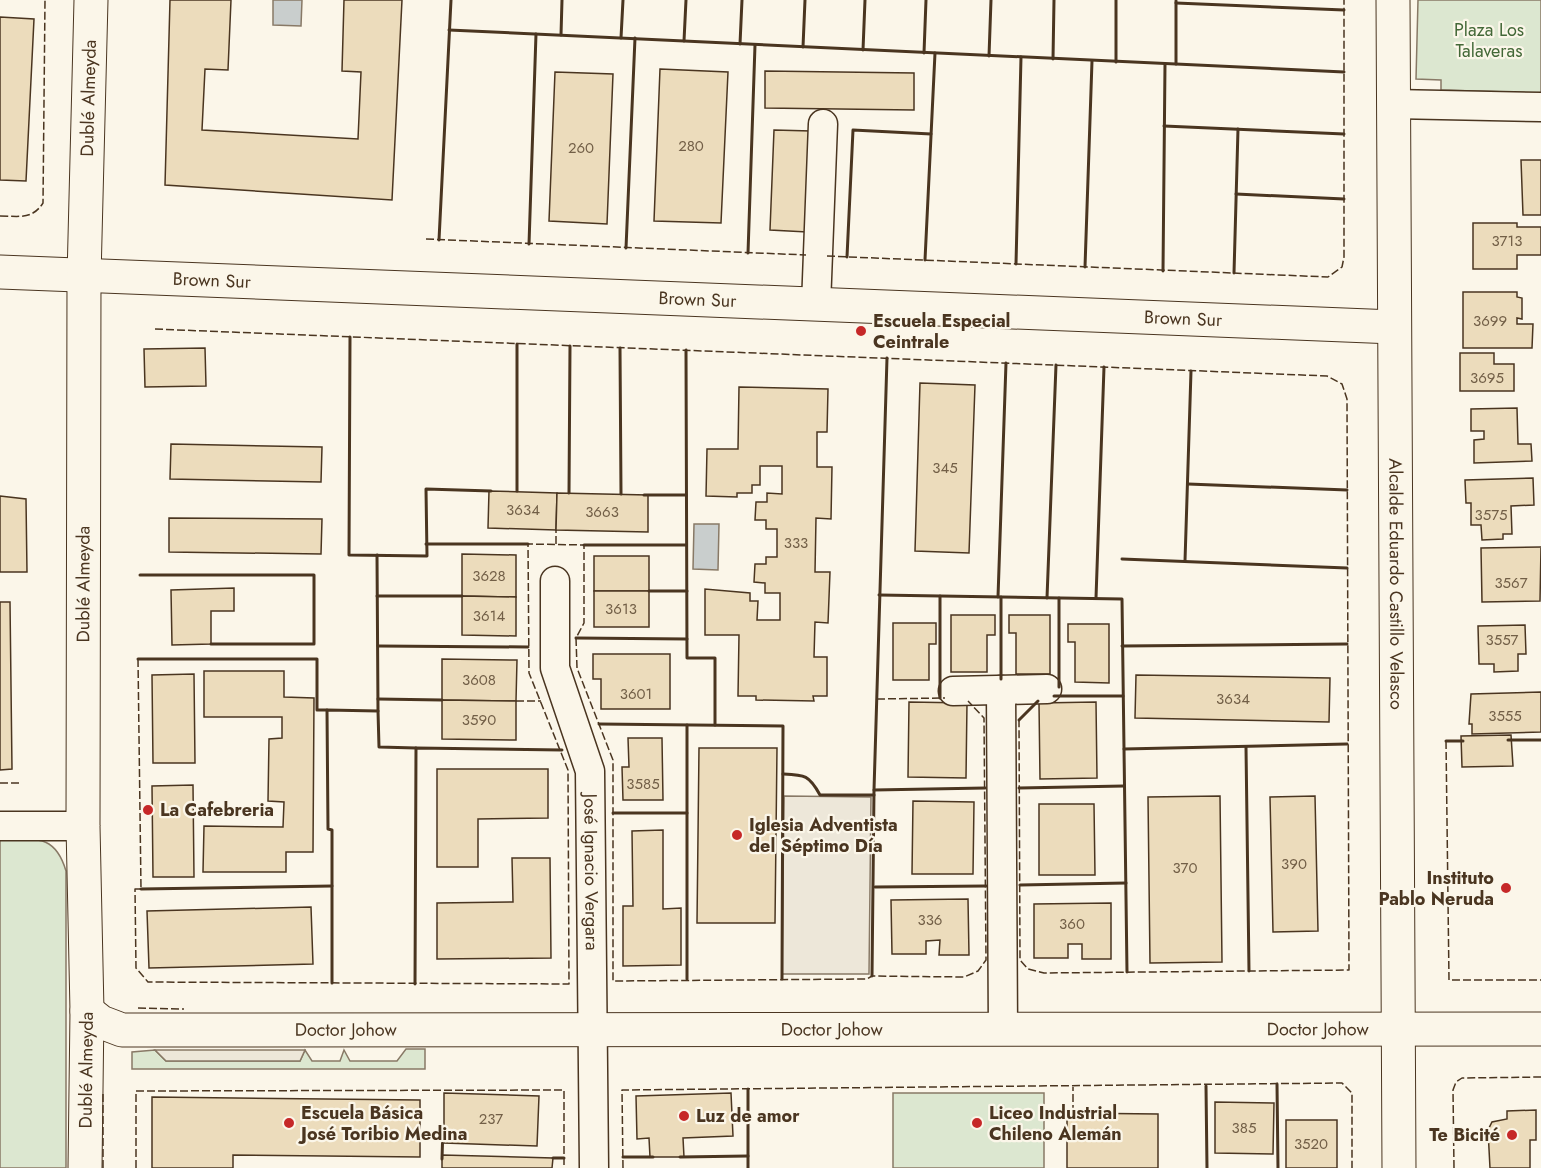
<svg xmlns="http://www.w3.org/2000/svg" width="1541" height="1168" font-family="Jost,sans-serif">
	<rect width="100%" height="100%" fill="#fbf6e9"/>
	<g fill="#dce7d0" stroke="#887966" stroke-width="1.5">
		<path d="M1418,0H1541V93L1441,90V80L1416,79Z"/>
		<path d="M0,839C34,839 55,833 66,871V1168H0Z"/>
		<path d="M406,1049H425V1069H132V1052L155,1050L166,1061H300L305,1050L312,1061H340L344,1050L350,1061H397Z"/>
		<rect x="893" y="1093" width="151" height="75"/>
	</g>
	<g fill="#ede7d9" stroke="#887966" stroke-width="1.5">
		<path d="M784,796L871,797L869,974H782Z"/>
		<path d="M155,1050H305L300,1061H166Z"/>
	</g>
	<g fill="#c9cecd" stroke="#887966" stroke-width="1.5">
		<path d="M273,0H302L301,26L273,25Z"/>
		<path d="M694,524H719L718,570L693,569Z"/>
	</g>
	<g fill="#ecdcbc" stroke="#4a3520" stroke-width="1.5">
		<path d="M170,0H231L228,70L205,69L202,130L358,139L361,72L342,71L344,0H402L392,200L165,185Z"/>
		<path d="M0,17L34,19L26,181L0,180Z"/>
		<path d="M660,69L728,72L721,223L654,221Z"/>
		<path d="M765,71L914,73V110L765,108Z"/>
		<path d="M555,72L613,74L607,224L549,221Z"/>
		<path d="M774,130L811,131L807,232L770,230Z"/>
		<path d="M1521,160H1541V215H1523Z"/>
		<path d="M1473,223H1517V227H1541V255H1517V269H1473Z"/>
		<path d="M1463,292H1517V297L1522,298V319L1517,318V324H1533L1532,348H1463Z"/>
		<path d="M205,348L206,386L145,387L144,349Z"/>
		<path d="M1460,353H1494V364H1514V391H1460Z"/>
		<path d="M920,383L975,385L969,553L915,551Z"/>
		<path d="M739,387L828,389L827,432H817V467H832L831,519L816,518L815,572H830L828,623L815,622L814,657H827V696H813L814,701L756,700V696H738L739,635H705V589L750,593V601H758L757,620H780V593H765V583L754,582L755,564H766V557H777V529H766V520H755L756,502H767V493L782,494V466H760V485H752V493H737V497L706,496L707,449H738Z"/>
		<path d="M1517,408L1518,444H1531L1532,461L1474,463V440L1484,439V431H1471V409Z"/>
		<path d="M171,444L322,447L321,482L170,479Z"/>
		<path d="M1533,478L1534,505L1511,506L1512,534H1503V539L1482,540L1481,525H1471V503H1466L1465,480Z"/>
		<path d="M489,491L557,493L556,530L488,528Z"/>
		<path d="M557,493L648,495V532L556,530Z"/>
		<path d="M0,496L26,499L27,572H0Z"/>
		<path d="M169,518L322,519L321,554L169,552Z"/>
		<path d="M1541,547L1540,601L1482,602L1481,548Z"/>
		<path d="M462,554L516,555V597L462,596Z"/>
		<rect x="594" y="556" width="55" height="35"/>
		<path d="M234,588V611H211V644L172,645L171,590Z"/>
		<rect x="594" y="591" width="55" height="36"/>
		<path d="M462,596L516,597V636L462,635Z"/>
		<path d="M0,602H10L12,769L0,770Z"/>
		<path d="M951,615H995V635H987V672H951Z"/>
		<path d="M1009,615H1050V674H1016V633H1009Z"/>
		<path d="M893,623H936V644H929V680H893Z"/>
		<path d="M1068,624H1109V683L1075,682V642H1068Z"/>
		<path d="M1525,625L1526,654H1518V671L1494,672V664H1479L1478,626Z"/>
		<path d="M593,654H670V709H601V679H593Z"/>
		<path d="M442,659L517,660L516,701L442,700Z"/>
		<path d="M204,671H284V697L314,698L313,852H286V872H203L204,826L283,827L284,802L268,801L269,739L282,738V717H204Z"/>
		<path d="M194,674L195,763H153L152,675Z"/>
		<path d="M1136,675L1330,678L1329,722L1135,718Z"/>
		<path d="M1541,692V732L1472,734V724H1469L1471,694Z"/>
		<path d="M442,700L516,701V740L442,739Z"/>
		<path d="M909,702L967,703L966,778L908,777Z"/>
		<path d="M1096,702L1097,778L1040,779L1039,703Z"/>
		<path d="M1511,735L1513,766L1462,767L1461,736Z"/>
		<path d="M628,738H662L663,800H623L622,767H629Z"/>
		<path d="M699,748H777L775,923H697Z"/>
		<path d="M437,769H548V818L478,819V867H437Z"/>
		<path d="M193,785L194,877H153L152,786Z"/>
		<path d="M1220,796L1222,962L1150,963L1148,797Z"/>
		<path d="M1315,796L1318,931L1273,932L1270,797Z"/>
		<path d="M913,801L974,802L973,874H912Z"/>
		<path d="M1039,804H1094L1095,875H1039Z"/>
		<path d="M663,830V909L681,908V965L623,966V906H633L632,831Z"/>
		<path d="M512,858H550L551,958L437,959V903L513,902Z"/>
		<path d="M968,899L969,955H939L940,940L926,941V954H892L891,900Z"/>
		<path d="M1111,903V959H1082V944H1068V958H1034V904Z"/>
		<path d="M311,907L313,964L149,968L147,911Z"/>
		<path d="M444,1093L539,1096L537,1146L444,1143Z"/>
		<path d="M731,1093L733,1136L683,1138L684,1157H650L649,1138L637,1139L636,1096Z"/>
		<path d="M152,1097L420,1100V1157L233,1155V1168H152Z"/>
		<path d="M1215,1102L1274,1103L1273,1154L1215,1153Z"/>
		<path d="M1536,1110V1140H1530V1168H1490L1488,1130L1492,1122L1507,1119V1111Z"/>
		<path d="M1067,1113L1158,1114V1168H1067Z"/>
		<rect x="1286" y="1120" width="51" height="48"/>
		<path d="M442,1155L553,1158L552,1168H442Z"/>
	</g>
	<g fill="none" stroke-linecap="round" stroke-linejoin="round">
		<g stroke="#4a3520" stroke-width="31">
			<g id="minor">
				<path d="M1393,104L1541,107"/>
				<path d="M816,305L823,124"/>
				<path id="s1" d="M555,581V668L590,771L594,1168"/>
				<path d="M1001,690L1003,1030"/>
				<path d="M953,691L1047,689"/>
				<path d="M0,826H83"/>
			</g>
		</g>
		<g stroke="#4a3520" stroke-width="35">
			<g id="tertiary">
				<path id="s2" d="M0,272L1394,327"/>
				<path id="s3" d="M87,1011L101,1022L122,1030L1541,1029"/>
			</g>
		</g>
		<g stroke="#4a3520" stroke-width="35">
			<g id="secondary">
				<path id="s4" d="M1393,0L1399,1168"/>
				<path id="s5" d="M85,1168L87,1011L83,826L84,277L91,0"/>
			</g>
		</g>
		<use href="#minor" stroke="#fbf6e9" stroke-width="28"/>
		<use href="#tertiary" stroke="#fbf6e9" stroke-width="33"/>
		<use href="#secondary" stroke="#fbf6e9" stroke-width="33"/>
		<g stroke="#4a3520" stroke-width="1.5" stroke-dasharray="8 3" stroke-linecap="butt">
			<path d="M0,216C19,216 32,220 43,203L45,0"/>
			<path d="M426,239L806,255"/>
			<path d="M827,256L1328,277L1342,267L1344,257V0"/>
			<path d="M155,329L1327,376L1342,384L1347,399L1349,970L1044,973L1028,969L1020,960L1019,720"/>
			<path d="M556,544V530"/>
			<path d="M138,659L141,889H135L136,968L148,982L569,984L568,770L529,673L528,544L584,545V623L576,638L577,668L613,760V981L867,979L872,976L964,977L978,971L986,960L984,718L968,701"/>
			<path d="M877,699L945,698"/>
			<path d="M516,701H541"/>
			<path d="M1446,741L1449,980H1541"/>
			<path d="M0,783H21"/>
			<path d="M138,1008L184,1009"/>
			<path d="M1073,1113V1087"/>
			<path d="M103,1168V1091"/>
			<path d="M136,1168V1091L564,1090V1168"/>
			<path d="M623,1168L622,1090L1342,1083L1352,1093V1168"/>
			<path d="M1454,1168L1453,1090L1456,1082L1462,1078L1541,1077"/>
		</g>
		<g stroke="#4a3520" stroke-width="3">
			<path d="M1176,3L1344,10"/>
			<path d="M449,30L1344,72"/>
			<path d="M561,35L562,0"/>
			<path d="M621,38L623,0"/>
			<path d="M684,41L686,0"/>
			<path d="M740,44L742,0"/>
			<path d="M803,47L805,0"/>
			<path d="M863,50L865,0"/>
			<path d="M924,53L926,0"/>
			<path d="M989,56L991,0"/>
			<path d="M1053,59L1054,0"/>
			<path d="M1116,62V0"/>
			<path d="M1176,64V1"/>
			<path d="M1164,126L1344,134"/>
			<path d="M1236,194L1344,199"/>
			<path d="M439,240L451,0"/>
			<path d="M529,244L536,34"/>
			<path d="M626,248L635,38"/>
			<path d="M748,253L755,45"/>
			<path d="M847,257L853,130L931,134"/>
			<path d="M925,260L935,53"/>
			<path d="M1016,264L1021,57"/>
			<path d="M1085,267L1092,61"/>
			<path d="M1163,271L1165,64"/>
			<path d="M1234,273L1238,129"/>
			<path d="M350,337L349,555L427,556L426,489L491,491"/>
			<path d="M620,348L621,494"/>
			<path d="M686,350L687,658H715V725"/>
			<path d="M1188,484L1347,490"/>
			<path d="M517,491V344"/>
			<path d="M569,493L570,346"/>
			<path d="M644,495H686"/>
			<path d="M426,544H528"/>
			<path d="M584,545H686"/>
			<path d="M377,555L378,711"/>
			<path d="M1122,559L1347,568"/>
			<path d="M1185,561L1191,371"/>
			<path d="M140,575H314V644H211"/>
			<path d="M649,591H687"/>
			<path d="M879,595L1122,599L1127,972"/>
			<path d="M377,596H462"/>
			<path d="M998,597L1006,363"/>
			<path d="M1001,597V679"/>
			<path d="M1047,598L1056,365"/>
			<path d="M1059,598V687"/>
			<path d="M1096,598L1104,367"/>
			<path d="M576,638L687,639"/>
			<path d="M378,646L528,647"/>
			<path d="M1122,646L1347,644"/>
			<path d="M138,659H317V710H327"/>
			<path d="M1054,696H1123"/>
			<path d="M940,698V596"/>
			<path d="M378,699L442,700"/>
			<path d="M1019,720L1038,701"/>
			<path d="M599,724L783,726L782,979"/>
			<path d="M687,725V979"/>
			<path d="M1508,740H1541"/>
			<path d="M1446,741H1463"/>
			<path d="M1246,747L1249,971"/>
			<path d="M1124,749L1347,744"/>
			<path d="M783,774C805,775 809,775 820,795H874"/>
			<path d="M1019,788L1124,786"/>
			<path d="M874,790L985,788"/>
			<path d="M613,813H687"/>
			<path d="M1020,885L1126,883"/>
			<path d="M875,887L986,886"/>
			<path d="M141,889L332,886"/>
			<path d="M872,976L874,790L887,358"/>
			<path d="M332,983V830L328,829L327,710L378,711L379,747L416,748"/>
			<path d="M415,984L416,748L562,750"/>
			<path d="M1277,1084L1278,1168"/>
			<path d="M1206,1086L1207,1168"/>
			<path d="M748,1089V1168"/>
			<path d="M623,1157H653"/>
			<path d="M680,1157L748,1156"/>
			<path d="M553,1158H564"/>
			<path d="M442,1159L443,1126"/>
		</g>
	</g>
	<g fill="#c62828" stroke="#fbf6e9" stroke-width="2">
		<circle cx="861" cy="331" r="6"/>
		<circle cx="148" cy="810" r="6"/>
		<circle cx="737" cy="835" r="6"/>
		<circle cx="1506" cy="888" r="6"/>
		<circle cx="684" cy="1116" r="6"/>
		<circle cx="289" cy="1123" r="6"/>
		<circle cx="977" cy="1123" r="6"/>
		<circle cx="1512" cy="1135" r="6"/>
	</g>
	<g text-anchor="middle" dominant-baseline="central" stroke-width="4.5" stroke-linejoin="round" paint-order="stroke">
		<g font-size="15" fill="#725f47">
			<text x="691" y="146">280</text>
			<text x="581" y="148">260</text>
			<text x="1507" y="241">3713</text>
			<text x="1490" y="321">3699</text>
			<text x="1487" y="378">3695</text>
			<text x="945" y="468">345</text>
			<text x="523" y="510">3634</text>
			<text x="602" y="512">3663</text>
			<text x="1491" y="515">3575</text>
			<text x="796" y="543">333</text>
			<text x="489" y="576">3628</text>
			<text x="1511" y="583">3567</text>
			<text x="621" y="609">3613</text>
			<text x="489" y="616">3614</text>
			<text x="1502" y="640">3557</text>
			<text x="479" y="680">3608</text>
			<text x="636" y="694">3601</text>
			<text x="1233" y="699">3634</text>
			<text x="1505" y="716">3555</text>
			<text x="479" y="720">3590</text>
			<text x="643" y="784">3585</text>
			<text x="1294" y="864">390</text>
			<text x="1185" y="868">370</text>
			<text x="930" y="920">336</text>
			<text x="1072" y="924">360</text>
			<text x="491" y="1119">237</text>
			<text x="1244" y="1128">385</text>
			<text x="1311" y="1144">3520</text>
		</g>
		<g font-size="18" fill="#436837" stroke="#fbf6e9">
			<text x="1489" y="30">Plaza Los<tspan x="1489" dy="21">Talaveras</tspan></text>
		</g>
		<g font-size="18" fill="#4a3520" stroke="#fbf6e9">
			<text stroke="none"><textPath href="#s5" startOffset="1070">Dublé Almeyda</textPath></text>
			<text stroke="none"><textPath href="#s2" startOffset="212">Brown Sur</textPath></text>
			<text stroke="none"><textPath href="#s2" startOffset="698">Brown Sur</textPath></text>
			<text stroke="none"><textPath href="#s2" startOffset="1184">Brown Sur</textPath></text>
			<text stroke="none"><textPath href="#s5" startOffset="584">Dublé Almeyda</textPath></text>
			<text stroke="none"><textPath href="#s4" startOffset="584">Alcalde Eduardo Castillo Velasco</textPath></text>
			<text stroke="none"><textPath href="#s1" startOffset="297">José Ignacio Vergara</textPath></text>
			<text stroke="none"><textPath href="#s3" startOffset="1236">Doctor Johow</textPath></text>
			<text stroke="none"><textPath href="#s3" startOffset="264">Doctor Johow</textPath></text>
			<text stroke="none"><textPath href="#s3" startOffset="750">Doctor Johow</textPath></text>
			<text stroke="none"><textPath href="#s5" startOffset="98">Dublé Almeyda</textPath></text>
		</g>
		<g font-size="18" font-weight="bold" fill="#4a3520" stroke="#fbf6e9" text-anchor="start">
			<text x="873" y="321">Escuela Especial<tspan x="873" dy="21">Ceintrale</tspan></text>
			<text x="160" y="810">La Cafebreria</text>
			<text x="749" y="825">Iglesia Adventista<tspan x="749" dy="21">del Séptimo Día</tspan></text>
			<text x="1494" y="878" text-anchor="end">Instituto<tspan x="1494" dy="21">Pablo Neruda</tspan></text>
			<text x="301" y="1113">Escuela Básica<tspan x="301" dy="21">José Toribio Medina</tspan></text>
			<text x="989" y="1113">Liceo Industrial<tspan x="989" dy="21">Chileno Alemán</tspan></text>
			<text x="696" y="1116">Luz de amor</text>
			<text x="1500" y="1135" text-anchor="end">Te Bicité</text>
		</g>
	</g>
</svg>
